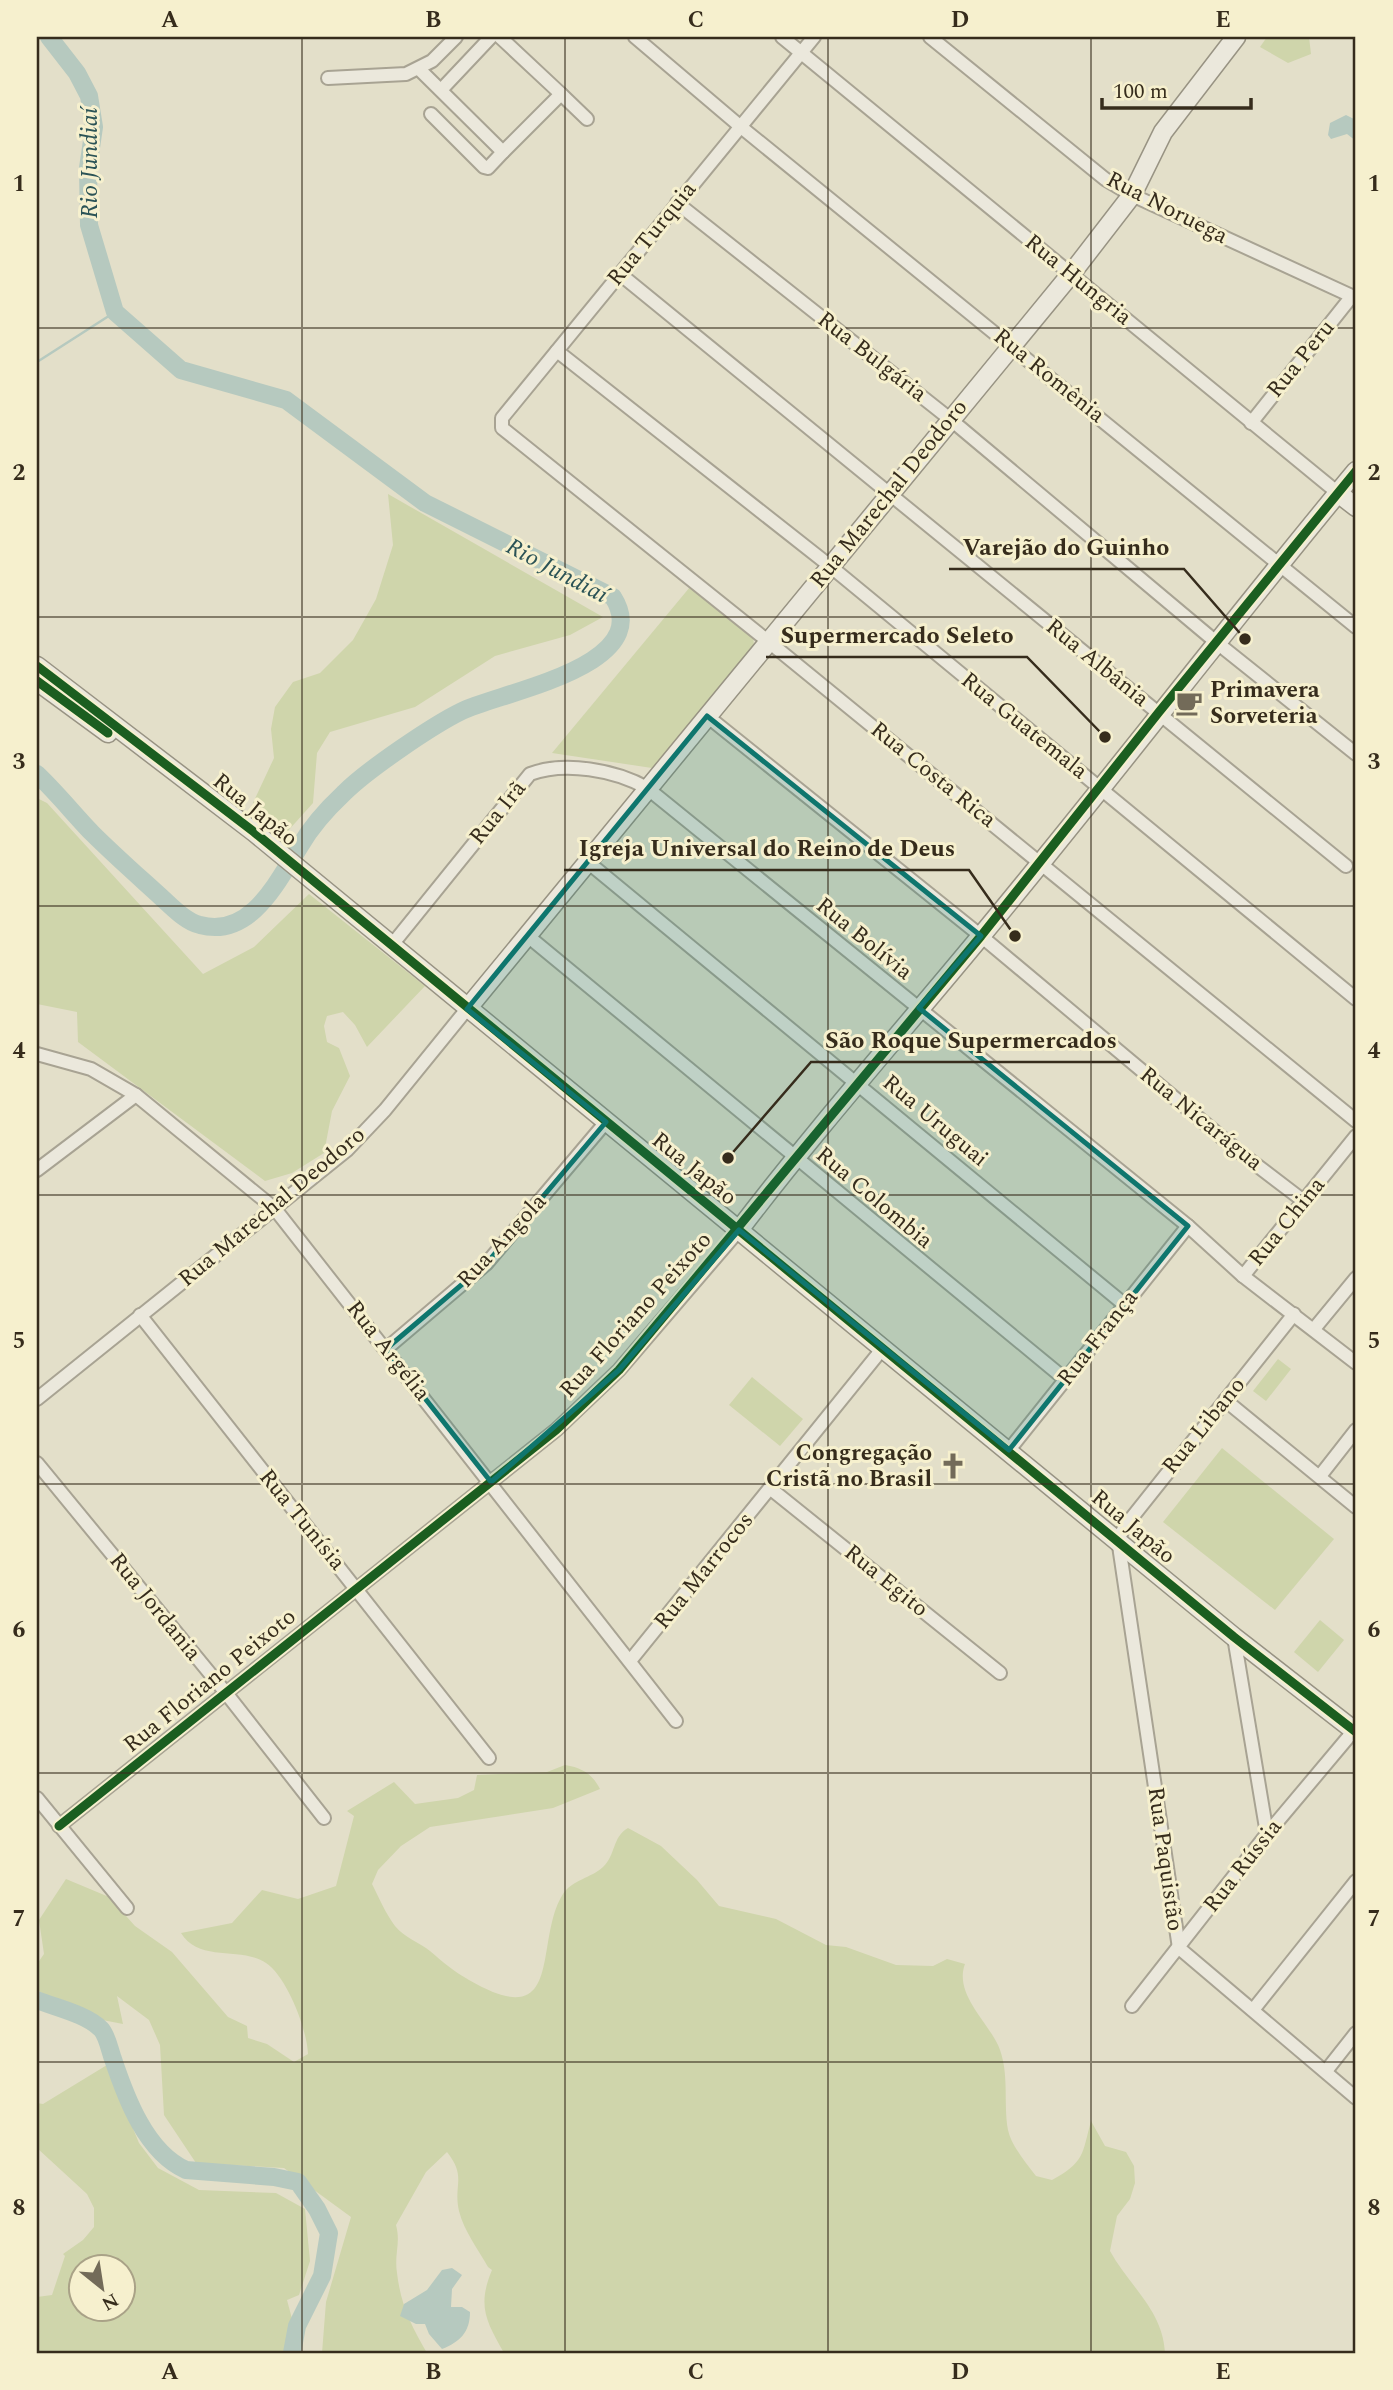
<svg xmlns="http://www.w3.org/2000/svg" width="1393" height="2390" font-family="Spectral,serif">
	<rect width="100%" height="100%" fill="#e3dfc9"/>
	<g fill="#cfd5ab" fill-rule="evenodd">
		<path d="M1267,37H1309L1311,54L1288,63L1260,47Z"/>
		<path d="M388,494L603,617L570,635L495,656L415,707L330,732L317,753L313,803L287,832L253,803L274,758L271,729L275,707L293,682L320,673L353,640L376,599L393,545Z"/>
		<path d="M690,587L753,635L754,646L652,768L552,753Z"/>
		<path d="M37,798L47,803L203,974L254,947L309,894L425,986L367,1047L355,1025L343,1012L327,1016L324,1026L327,1042L339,1048L350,1076L332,1111L324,1153L292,1173L265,1181L78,1042L77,1012L37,1004Z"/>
		<path d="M1278,1359L1291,1369L1266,1401L1253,1391Z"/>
		<path d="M752,1377L803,1419L780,1446L729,1405Z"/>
		<path d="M1222,1448L1334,1539L1275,1610L1163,1522Z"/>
		<path d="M1320,1620L1344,1640L1318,1672L1294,1652Z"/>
		<path d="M565,1765C583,1768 592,1774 600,1789L553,1808L430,1827L401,1846L378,1870L372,1884C379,1898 386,1914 395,1926C404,1937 420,1943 430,1951C443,1962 453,1971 469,1980C566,2036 533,1941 563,1894C572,1880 591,1878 603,1867C616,1855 612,1837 628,1828L661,1846L697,1880L719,1906L776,1919L826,1945L846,1947L896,1965L933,1966L947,1959L965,1964C954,1993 986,2020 998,2045C1010,2072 1003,2102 1008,2130C1011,2145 1026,2163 1036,2176L1052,2180C1085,2162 1082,2154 1091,2121L1105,2146L1126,2152L1134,2166L1135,2183L1130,2199L1117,2216L1110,2251C1129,2286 1163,2310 1165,2353H504C486,2321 477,2306 492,2270L488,2267C478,2249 464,2231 459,2211C453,2185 467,2177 447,2152L426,2172L396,2225C401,2243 394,2254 397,2273C401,2306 411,2325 427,2353H322L326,2302L351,2217L284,2168L196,2163L164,2115L160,2045L149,2020L117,1996L123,2024L82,2016L37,1990V1964L44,1954L39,1920L66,1879L109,1897L135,1926L172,1952L228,2017L247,2026L248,2038L267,2044L294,2062L308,2054C307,2029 287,1977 266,1963C241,1946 199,1963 181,1933L232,1923L262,1890L298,1899L336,1886L354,1816L347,1811L394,1782L415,1804L458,1798L474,1790L477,1775L547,1772Z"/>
		<path d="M107,2065L139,2143L158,2168L199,2190L276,2193L305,2209L310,2261L299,2295L287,2300L295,2330L292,2353H37V2297L52,2295L65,2256L63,2254L83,2240L94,2227V2208L87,2194L37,2148V2103L43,2104ZM80,2268H122V2310H80Z"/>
	</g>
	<g fill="#b6c9bf">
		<path d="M1346,115L1356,120V141L1347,134L1331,139L1328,135L1330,123Z"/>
		<path d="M452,2268L462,2275L452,2289L451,2307H462L470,2312C470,2332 460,2342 442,2349L429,2334L425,2324H416L400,2316L404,2304L427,2290L442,2270Z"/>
	</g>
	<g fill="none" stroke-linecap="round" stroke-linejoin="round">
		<path stroke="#b6c9bf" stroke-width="2.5" d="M37,362L115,312"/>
		<g stroke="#b6c9bf" stroke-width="18">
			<path d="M37,774C56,792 73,813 91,832C114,855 138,876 161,897C172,907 186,922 200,925C251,939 278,880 300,846C311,827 328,808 344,793C367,770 433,725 462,711C501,692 657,666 613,597L425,503L286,400L181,370L115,312L89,225L88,168L94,127L89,96L77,73L49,37"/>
			<path d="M37,2000C57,2008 86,2014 101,2029C107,2035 110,2051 113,2059C126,2098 146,2152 186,2170L274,2177L298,2182L317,2209L329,2233L322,2276L297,2326L292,2353"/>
		</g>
		<g stroke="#a8a393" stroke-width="16">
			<g id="street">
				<path d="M500,37L561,94"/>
				<path d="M635,37L741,127L1356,627"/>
				<path d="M782,37L1338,493"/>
				<path d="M814,37L502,418V428L769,642L1356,1121"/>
				<path d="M930,37L1105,179L1132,195L1356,298"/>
				<path d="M419,69L503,152L561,94L587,119"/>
				<path d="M328,78L406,74L432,61L456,37"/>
				<path d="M441,90L491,37"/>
				<path d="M431,114L484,167L488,168L503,152"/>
				<path d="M677,203L950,419L1216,642L1356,754"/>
				<path d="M620,274L1346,866"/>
				<path d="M557,351L830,566L1356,999"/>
				<path d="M1251,423L1352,296"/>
				<path d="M707,716L981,936L1238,1151L1305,1202"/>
				<path d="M589,863L1125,1305"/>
				<path d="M529,937L1066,1380"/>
				<path d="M391,946L530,774C565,761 615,770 647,788L1188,1226L1243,1276L1356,1363"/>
				<path d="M37,1054L91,1069L136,1095L275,1209L676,1721"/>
				<path d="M37,1170L136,1095"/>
				<path d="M1243,1276L1356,1136"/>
				<path d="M1294,1314L1126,1525L1118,1539L1179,1948L1356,2098"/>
				<path d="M140,1315L489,1758"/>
				<path d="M1314,1329L1356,1278"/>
				<path d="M386,1349L486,1264L606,1122"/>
				<path d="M37,1399L347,1150L385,1110L467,1009"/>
				<path d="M1225,1400L1356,1507"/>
				<path d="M1009,1450L1188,1226"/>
				<path d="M37,1463L226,1693L324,1818"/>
				<path d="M1320,1476L1356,1430"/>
				<path d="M771,1489L1000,1673"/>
				<path d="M1234,1637L1267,1834"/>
				<path d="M630,1661L883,1348"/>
				<path d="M37,1798L127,1908"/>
				<path d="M59,1826L556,1430L619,1370L739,1230"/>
				<path d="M1132,2006L1267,1834L1356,1728"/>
				<path d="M1253,2010L1356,1881"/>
				<path d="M1326,2071L1356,2033"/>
			</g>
		</g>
		<g stroke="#989383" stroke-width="21">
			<g id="secondary">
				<path d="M1338,493L1356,507"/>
				<path d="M37,666L254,832L1234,1637L1356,1732"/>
				<path d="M37,681L108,733"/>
				<path d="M467,1009L1071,274L1132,195L1163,132L1236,37"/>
				<path d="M739,1230C816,1129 900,1034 981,936C1108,783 1229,624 1356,471"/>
			</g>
		</g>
		<use href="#street" stroke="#ebe8dc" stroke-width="12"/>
		<use href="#secondary" stroke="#ebe8dc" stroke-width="18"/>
		<g stroke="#f6f0ce" stroke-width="13">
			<g id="cycleway">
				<path d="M37,666L254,832L1234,1637L1356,1732"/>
				<path d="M37,681L108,733"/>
				<path d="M59,1826L556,1430L619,1370L981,936L1159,712L1356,471"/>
			</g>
		</g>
		<use href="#cycleway" stroke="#1b5e20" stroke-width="9"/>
	</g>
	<path fill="#0f766e" fill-opacity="0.2" stroke="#0f766e" stroke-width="5" stroke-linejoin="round" d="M707,716L981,936L919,1008L1188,1226L1009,1450L739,1230L619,1370L491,1482L386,1349L486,1264L606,1122L467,1009Z"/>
	<path fill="none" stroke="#362c1c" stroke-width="2" stroke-opacity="0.55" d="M302,37V2353M565,37V2353M828,37V2353M1091,37V2353M37,328H1356M37,617H1356M37,906H1356M37,1195H1356M37,1484H1356M37,1773H1356M37,2062H1356"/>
	<defs>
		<g id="cafe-bare" transform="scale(2.1)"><path d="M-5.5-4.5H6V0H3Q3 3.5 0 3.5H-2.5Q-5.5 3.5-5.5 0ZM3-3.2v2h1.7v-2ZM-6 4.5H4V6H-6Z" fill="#736b59" stroke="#f6f0ce" stroke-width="2.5" paint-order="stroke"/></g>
		<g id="church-bare" transform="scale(2.1)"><path d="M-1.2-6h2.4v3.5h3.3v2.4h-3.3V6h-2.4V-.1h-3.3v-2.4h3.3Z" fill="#736b59" stroke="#f6f0ce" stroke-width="2.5" paint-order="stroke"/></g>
	</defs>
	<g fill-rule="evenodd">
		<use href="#cafe-bare" x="1189" y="703"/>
		<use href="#church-bare" x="953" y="1466"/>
	</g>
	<g text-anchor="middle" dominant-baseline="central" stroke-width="6" stroke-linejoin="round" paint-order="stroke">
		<g font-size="23" fill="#362c1c" stroke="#f6f0ce">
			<text transform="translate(1167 208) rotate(27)">Rua Noruega</text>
			<text transform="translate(652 234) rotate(-51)">Rua Turquia</text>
			<text transform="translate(1078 280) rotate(39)">Rua Hungria</text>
			<text transform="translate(872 357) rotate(38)">Rua Bulgária</text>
			<text transform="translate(1301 359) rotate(-51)">Rua Peru</text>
			<text transform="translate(1049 376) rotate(39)">Rua Romênia</text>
			<text transform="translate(889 494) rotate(-51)">Rua Marechal Deodoro</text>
			<text transform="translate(1097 663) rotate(39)">Rua Albânia</text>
			<text transform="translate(1024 726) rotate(39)">Rua Guatemala</text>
			<text transform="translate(933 775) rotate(39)">Rua Costa Rica</text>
			<text transform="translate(255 810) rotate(39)">Rua Japão</text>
			<text transform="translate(498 813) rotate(-51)">Rua Irã</text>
			<text transform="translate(864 939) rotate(39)">Rua Bolívia</text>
			<text transform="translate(1201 1119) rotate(39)">Rua Nicarágua</text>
			<text transform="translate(935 1121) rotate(40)">Rua Uruguai</text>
			<text transform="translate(694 1169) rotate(39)">Rua Japão</text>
			<text transform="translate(874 1198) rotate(40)">Rua Colombia</text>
			<text transform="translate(272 1207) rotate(-40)">Rua Marechal Deodoro</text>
			<text transform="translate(1287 1222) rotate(-51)">Rua China</text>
			<text transform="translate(502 1241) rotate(-47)">Rua Angola</text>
			<text transform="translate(636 1315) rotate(-48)">Rua Floriano Peixoto</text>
			<text transform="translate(1098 1338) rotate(-52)">Rua França</text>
			<text transform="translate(388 1351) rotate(52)">Rua Argélia</text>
			<text transform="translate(1204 1426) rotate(-51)">Rua Libano</text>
			<text transform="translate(302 1520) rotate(51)">Rua Tunísia</text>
			<text transform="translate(1133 1527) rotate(40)">Rua Japão</text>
			<text transform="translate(704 1571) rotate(-51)">Rua Marrocos</text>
			<text transform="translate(886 1581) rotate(39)">Rua Egito</text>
			<text transform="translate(155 1607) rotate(51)">Rua Jordania</text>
			<text transform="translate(210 1681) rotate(-39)">Rua Floriano Peixoto</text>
			<text transform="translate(1165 1859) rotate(82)">Rua Paquistão</text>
			<text transform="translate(1243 1866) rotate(-52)">Rua Rússia</text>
		</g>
		<g font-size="23" font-weight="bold" fill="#362c1c" stroke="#f6f0ce" text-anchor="start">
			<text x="1210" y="690">Primavera<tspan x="1210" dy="26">Sorveteria</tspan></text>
			<text x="932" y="1453" text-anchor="end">Congregação<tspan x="932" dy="26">Cristã no Brasil</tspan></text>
		</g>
		<g font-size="24" font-style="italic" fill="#2b5356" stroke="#f6f0ce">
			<text transform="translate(90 163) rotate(-90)">Rio Jundiaí</text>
			<text transform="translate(557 571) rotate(28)">Rio Jundiaí</text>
		</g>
	</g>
	<path fill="none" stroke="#362c1c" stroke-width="2.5" d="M1245 639L1184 569H949M1105 737L1027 657H766M1015 936L969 870H564M728 1158L811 1062H1130"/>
	<g fill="#362c1c" stroke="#f6f0ce" stroke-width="2.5">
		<circle cx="1245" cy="639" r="7"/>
		<circle cx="1105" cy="737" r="7"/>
		<circle cx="1015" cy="936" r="7"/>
		<circle cx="728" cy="1158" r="7"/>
	</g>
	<g font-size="24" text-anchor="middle" font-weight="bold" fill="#362c1c" stroke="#f6f0ce" stroke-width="6" stroke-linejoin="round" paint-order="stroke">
		<text x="1066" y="555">Varejão do Guinho</text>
		<text x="897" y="643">Supermercado Seleto</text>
		<text x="767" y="856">Igreja Universal do Reino de Deus</text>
		<text x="971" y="1048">São Roque Supermercados</text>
	</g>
	<rect width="1393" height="2390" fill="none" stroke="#f6f0ce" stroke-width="77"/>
	<g transform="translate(102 2288) rotate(150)"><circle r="33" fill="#f6f0ce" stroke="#a9a287" stroke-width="2"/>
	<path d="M0-5L12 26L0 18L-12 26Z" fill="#736b59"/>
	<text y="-10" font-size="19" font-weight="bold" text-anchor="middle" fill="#362c1c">N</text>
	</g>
	<path d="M1102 98v10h149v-10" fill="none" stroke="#362c1c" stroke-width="3.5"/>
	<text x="1113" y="98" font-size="21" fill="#362c1c" stroke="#f6f0ce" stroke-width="5" paint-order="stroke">100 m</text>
	<rect x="38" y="38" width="1316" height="2314" fill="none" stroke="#362c1c" stroke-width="2.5"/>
	<g font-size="23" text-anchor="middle" font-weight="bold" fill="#362c1c">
		<text x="170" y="27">A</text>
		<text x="433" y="27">B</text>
		<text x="696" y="27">C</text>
		<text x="960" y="27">D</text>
		<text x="1223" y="27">E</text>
		<text x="19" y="191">1</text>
		<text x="1374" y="191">1</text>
		<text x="19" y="480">2</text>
		<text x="1374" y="480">2</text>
		<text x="19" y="769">3</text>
		<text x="1374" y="769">3</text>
		<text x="19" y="1058">4</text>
		<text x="1374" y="1058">4</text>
		<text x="19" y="1348">5</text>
		<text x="1374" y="1348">5</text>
		<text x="19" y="1637">6</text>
		<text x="1374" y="1637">6</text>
		<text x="19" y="1926">7</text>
		<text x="1374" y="1926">7</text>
		<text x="19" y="2215">8</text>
		<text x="1374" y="2215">8</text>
		<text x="170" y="2379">A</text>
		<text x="433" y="2379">B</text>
		<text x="696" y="2379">C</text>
		<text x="960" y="2379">D</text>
		<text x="1223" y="2379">E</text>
	</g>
</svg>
